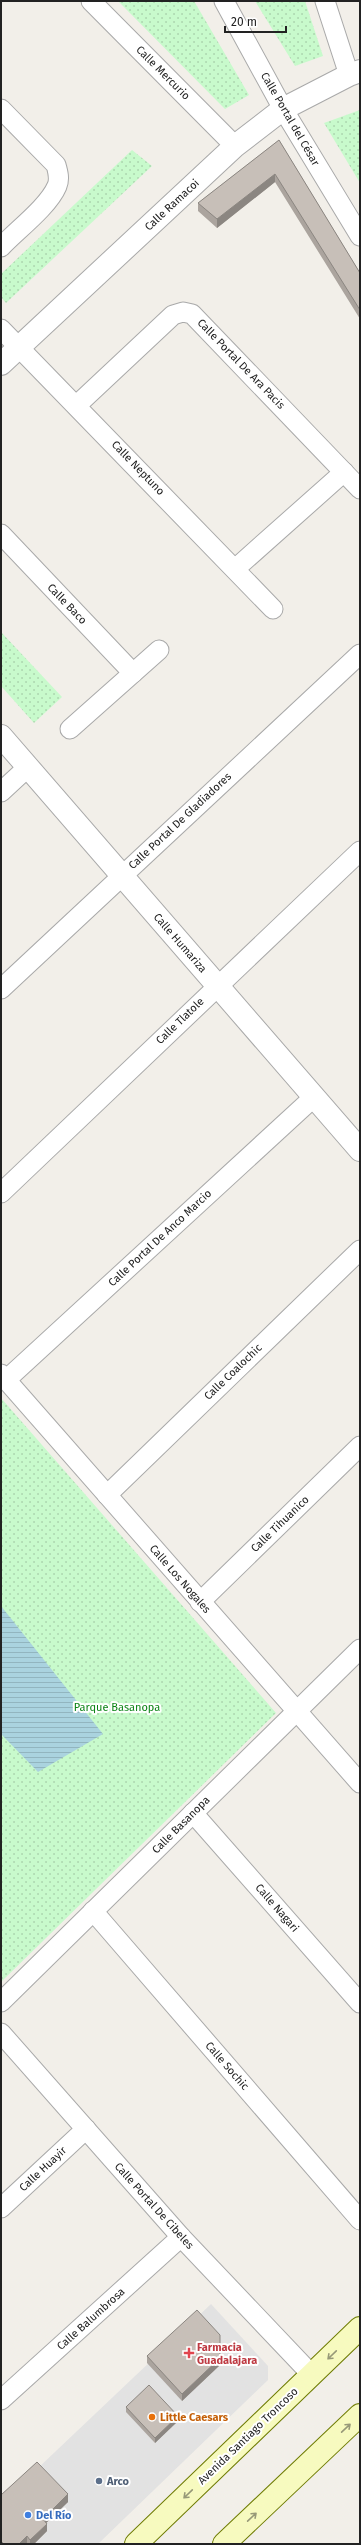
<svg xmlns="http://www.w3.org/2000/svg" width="361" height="2545" font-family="'Fira Sans',sans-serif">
	<defs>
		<pattern id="park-dots" width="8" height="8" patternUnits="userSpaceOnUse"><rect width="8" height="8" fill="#c8facc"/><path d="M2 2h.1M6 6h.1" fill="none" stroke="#acd6af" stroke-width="1.8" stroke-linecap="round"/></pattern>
		<pattern id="water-rules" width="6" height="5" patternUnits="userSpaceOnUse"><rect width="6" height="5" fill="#aad3df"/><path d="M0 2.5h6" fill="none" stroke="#92b5bf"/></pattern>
	</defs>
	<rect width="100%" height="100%" fill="#f2efe9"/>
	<g fill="url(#park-dots)">
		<path d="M118,1H194L249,95L225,109Z"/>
		<path d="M255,1H305L323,56L295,66Z"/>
		<path d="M360,110V183L324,123Z"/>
		<path d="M132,150L152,166L6,303L1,297V274Z"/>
		<path d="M1,632L62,697L34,723L1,686Z"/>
		<path d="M1,1398L276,1713L1,1982Z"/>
	</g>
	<path fill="#e2e2e2" d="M211,2304L268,2366V2380L98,2544H34L37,2469Z"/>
	<path fill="url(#water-rules)" d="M1,1606L103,1734L38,1772L1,1734Z"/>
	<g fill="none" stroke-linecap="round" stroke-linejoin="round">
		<g stroke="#a9a9a9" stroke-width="21">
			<g id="minor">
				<path d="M91,1L235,146"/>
				<path d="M224,1L283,109L360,236"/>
				<path d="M325,1L349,75"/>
				<path d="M1,109L56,165C58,172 60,179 57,186C48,207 17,230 1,247"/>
				<path d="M1,329L273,609"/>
				<path d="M77,405L173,315L183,312L192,314L360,489"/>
				<path d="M1,534L133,673"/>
				<path d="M235,569L344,472"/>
				<path d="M70,729L159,650"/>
				<path d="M1,792L28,767"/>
				<path d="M1,989L360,654"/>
				<path d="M1,1193L360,851"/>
				<path d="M1,1374L360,1783"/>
				<path d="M6,1380L314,1097"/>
				<path d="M107,1495L360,1250"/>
				<path d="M200,1602L360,1446"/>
				<path d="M193,1813L360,2003"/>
				<path d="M93,1911L360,2220"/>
				<path d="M1,2002L360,1649"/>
				<path d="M1,2033L181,2237L312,2375"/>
				<path d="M1,2208L86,2129"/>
				<path d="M1,2400L181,2237"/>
			</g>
		</g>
		<g stroke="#a9a9a9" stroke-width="24">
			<g id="tertiary">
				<path d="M1,364L235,146L283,109L349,75L360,71"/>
				<path d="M1,736L360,1150"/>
			</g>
		</g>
		<g stroke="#707d05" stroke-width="24">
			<g id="secondary">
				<path d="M136,2544L360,2328"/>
				<path d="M224,2544L360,2415"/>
			</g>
		</g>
		<use href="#minor" stroke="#fff" stroke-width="19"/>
		<use href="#tertiary" stroke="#fff" stroke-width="22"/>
		<use href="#secondary" stroke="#f7fabf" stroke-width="22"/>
	</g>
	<g fill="#aba49e">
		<path d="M279,140L360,273V319L275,182L217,228L198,211V203Z"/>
		<path d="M220,2335V2365L182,2401L147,2363V2356Z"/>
		<path d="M126,2407L178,2421L155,2443L126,2412Z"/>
		<path d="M1,2495L68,2502L46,2523L47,2531L34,2544H28L27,2543V2544H1Z"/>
	</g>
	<g fill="#8b8681">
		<path d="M275,174V182L217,228V219Z"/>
		<path d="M220,2358V2365L182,2401V2394Z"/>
		<path d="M178,2416V2421L155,2443V2438Z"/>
		<path d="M68,2494V2502L43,2526V2519Z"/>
		<path d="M47,2524V2531L34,2544H30V2540Z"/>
		<path d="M27,2536V2544H19Z"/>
	</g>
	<g fill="#c7bfb8" stroke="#8b8681">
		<path d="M279,140L360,273V310L275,174L217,219L198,203Z"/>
		<path d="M197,2310L220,2335V2358L182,2394L147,2356Z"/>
		<path d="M149,2385L178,2416L155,2438L126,2407Z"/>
		<path d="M37,2462L68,2494L43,2519L47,2524L30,2540L27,2536L19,2544H4L1,2541V2495Z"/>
	</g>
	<defs><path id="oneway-shaft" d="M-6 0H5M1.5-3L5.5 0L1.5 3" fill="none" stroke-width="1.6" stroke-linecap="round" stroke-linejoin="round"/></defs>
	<g stroke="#979978">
		<use href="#oneway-shaft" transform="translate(332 2355) rotate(136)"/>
		<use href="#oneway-shaft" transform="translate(346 2428) rotate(-43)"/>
		<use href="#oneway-shaft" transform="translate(188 2494) rotate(136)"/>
		<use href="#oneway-shaft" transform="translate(252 2517) rotate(-43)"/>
	</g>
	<path fill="#e0444e" stroke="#fff" stroke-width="1.5" d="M187 2347h4v4h4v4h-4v4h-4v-4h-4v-4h4z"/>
	<circle fill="#e8710a" stroke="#fff" stroke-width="1.5" cx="152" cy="2417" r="4"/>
	<circle fill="#5c6f8a" stroke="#fff" stroke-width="1.5" cx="99" cy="2481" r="4"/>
	<circle fill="#3f7fe0" stroke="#fff" stroke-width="1.5" cx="28" cy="2515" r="4"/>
	<g text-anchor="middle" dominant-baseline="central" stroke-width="4" stroke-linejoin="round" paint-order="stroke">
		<g font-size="11" fill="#222" stroke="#fff">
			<text transform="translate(163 73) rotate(45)">Calle Mercurio</text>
			<text transform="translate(290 119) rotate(60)">Calle Portal del César</text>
			<text transform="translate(172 205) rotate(-43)">Calle Ramacoi</text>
			<text transform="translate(241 364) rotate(46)">Calle Portal De Ara Pacis</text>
			<text transform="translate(138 468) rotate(46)">Calle Neptuno</text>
			<text transform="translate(67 604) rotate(46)">Calle Baco</text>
			<text transform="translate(180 821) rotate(-43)">Calle Portal De Gladiadores</text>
			<text transform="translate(180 943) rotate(49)">Calle Humariza</text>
			<text transform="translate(180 1021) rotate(-44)">Calle Tlatole</text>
			<text transform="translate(160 1238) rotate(-43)">Calle Portal De Anco Marcio</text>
			<text transform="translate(233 1372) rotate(-44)">Calle Coalochic</text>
			<text transform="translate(280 1524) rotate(-44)">Calle Tihuanico</text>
			<text transform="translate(180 1579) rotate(49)">Calle Los Nogales</text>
			<text transform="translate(181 1825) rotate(-45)">Calle Basanopa</text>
			<text transform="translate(277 1908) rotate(49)">Calle Nagari</text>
			<text transform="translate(227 2066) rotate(49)">Calle Sochic</text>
			<text transform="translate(43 2169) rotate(-43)">Calle Huayir</text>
			<text transform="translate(154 2206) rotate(48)">Calle Portal De Cibeles</text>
			<text transform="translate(91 2319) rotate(-42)">Calle Balumbrosa</text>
			<text transform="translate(248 2436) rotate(-44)">Avenida Santiago Troncoso</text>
		</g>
		<g font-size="11" fill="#0c8416" stroke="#fff">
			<text x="117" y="1707">Parque Basanopa</text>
		</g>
		<g font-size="11" font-weight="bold" fill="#be3a42" stroke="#fff" text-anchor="start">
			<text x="197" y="2347">Farmacia<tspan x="197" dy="13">Guadalajara</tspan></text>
		</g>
		<g font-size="11" font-weight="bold" fill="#c56008" stroke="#fff" text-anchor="start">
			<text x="160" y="2417">Little Caesars</text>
		</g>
		<g font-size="11" font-weight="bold" fill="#4e5e75" stroke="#fff" text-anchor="start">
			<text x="107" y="2481">Arco</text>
		</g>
		<g font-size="11" font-weight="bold" fill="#366cbe" stroke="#fff" text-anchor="start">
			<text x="36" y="2515">Del Río</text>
		</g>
	</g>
	<rect width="361" height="2545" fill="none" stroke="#222222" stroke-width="4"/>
	<path d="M225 26v6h61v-6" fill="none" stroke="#222222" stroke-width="2"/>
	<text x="231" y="26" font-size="12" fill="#222222" stroke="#ffffff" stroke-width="3" paint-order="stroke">20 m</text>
</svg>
